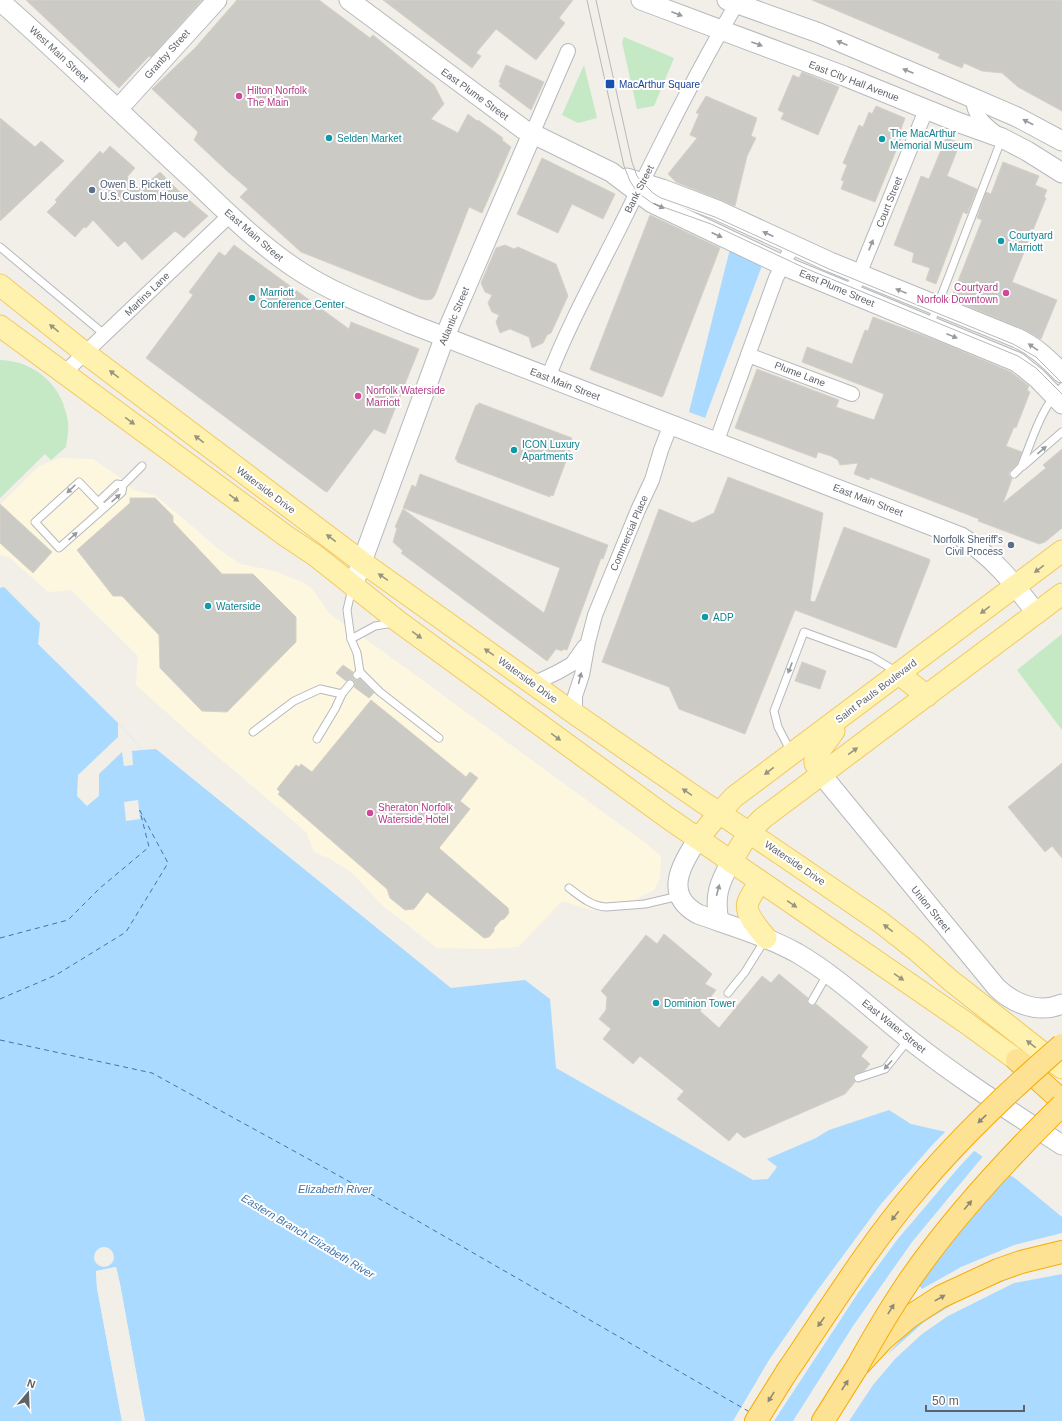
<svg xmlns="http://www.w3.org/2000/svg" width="1062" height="1421" font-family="Helvetica,sans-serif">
	<rect width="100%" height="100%" fill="#f1efe8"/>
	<path fill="#fef7e0" d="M60,458L93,459L118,476L133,490L154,495L184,519L216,547L240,564L275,571L304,583L312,589L330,614L381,650L644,842L661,856L660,878L654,890L631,902L591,910L562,901L518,947L490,949L437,948L382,905L351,872L330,859L314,852L306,832L292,820L184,728L136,685L138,656L71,590L48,592L9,557L0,555V505L39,466Z"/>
	<g fill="#c5e8c5">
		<path d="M624,37L674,58L654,106L637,109L622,42Z"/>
		<path d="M584,65L597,118L578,123L562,115Z"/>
		<path d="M0,360C36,361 64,387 68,423C69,430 67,439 66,447L51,460L45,454L0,498Z"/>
		<path d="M1062,634V730L1017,670Z"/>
	</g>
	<g fill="#aadaff">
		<path d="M731,245L763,263L705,418L689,412Z"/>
		<path d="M4,587L40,623L38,644L118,723L143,750L156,749L451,988L525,980L550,999L556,1068L753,1180L768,1179L777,1167L767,1159L816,1138L829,1130L889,1110L911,1124L946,1132L1016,1179L1062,1217V1421H145L120,1284L116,1267L96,1271L97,1288L122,1421H0V588Z"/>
	</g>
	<g fill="#f1efe8">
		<path d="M118,723L143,750L132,751L133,765L124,766L122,752L99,774V796L87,806L77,796L78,775L118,737Z"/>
		<path d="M138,800L140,819L126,821L124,802Z"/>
		<path d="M947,1130L976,1149L959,1167L897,1240L858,1293L774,1421H733L769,1360L814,1295L881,1204L933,1144Z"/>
		<path d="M984,1155L1007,1170L918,1284L922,1289L961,1267L1014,1245L1062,1233V1259L1014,1271L940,1307L906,1334L887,1355L924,1322L968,1295L1038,1268L1062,1264V1274L1014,1283L948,1316L922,1334L895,1359L873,1385L849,1421H793L853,1326L912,1242Z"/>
		<circle cx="104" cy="1257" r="10"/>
		<path d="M116,1267L120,1284L145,1421H143L118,1284L115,1269L98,1272L99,1288L124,1421H122L97,1288L96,1271Z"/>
	</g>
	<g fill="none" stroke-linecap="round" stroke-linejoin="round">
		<g stroke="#4174aa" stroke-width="1" stroke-dasharray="5 4" stroke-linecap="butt">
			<path d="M0,938L68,920L100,888L149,847L140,811"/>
			<path d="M0,999L56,975L126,932L168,863L139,809"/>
			<path d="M0,1040L152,1073L343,1178L748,1411"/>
		</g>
	</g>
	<g fill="#cccac5" stroke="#d6d1c6">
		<path d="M26,0H202L151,57L149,56L119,88Z"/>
		<path d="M237,0H319L370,38L373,35L434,85L444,104L431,119L458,133L468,114L477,121L478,120L503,138L502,140L511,147L482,213L469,207L435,295L432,299L427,300L420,299L301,252L240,197L248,189L227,171L194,140L198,132L152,89L195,48Z"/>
		<path d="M383,0H573L559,18L565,23L536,60L496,29L476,53L481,56L472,68Z"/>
		<path d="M812,0H1062V111L1018,87L1002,73L982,71L964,63L962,68L938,58L940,54Z"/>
		<path d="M506,65L544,82L531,110L499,86L501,83L499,82Z"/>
		<path d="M802,72L839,87L818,135L781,119L784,113L778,110L793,75L799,78Z"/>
		<path d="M706,96L757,118L751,136L756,138L747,156L735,206L676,182L668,174L697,138L690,135L699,114L696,113Z"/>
		<path d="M876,106L905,118L901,129L904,131L875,202L841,189L844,181L841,180L847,165L843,163L859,125L863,127L869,112L872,114Z"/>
		<path d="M0,118L35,147L41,141L64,161L0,221Z"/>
		<path d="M946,138L960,143L947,176L977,189L967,214L963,212L936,284L926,280L930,268L912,262L914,253L894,245L921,176L929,179Z"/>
		<path d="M110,146L135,168L127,177L141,189L160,172L183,195L208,216L184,238L175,231L142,260L125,241L118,247L93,220L86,228L84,227L75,237L47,212L57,202L55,200L100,151L103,154Z"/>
		<path d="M542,158L615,194L603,219L572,204L558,233L517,214Z"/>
		<path d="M1003,162L1039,176L1035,185L1047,190L1044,197L1046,198L1012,282L1057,300L1041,339L1021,328L951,299L982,220L977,218L986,192L991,194Z"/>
		<path d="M650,215L720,248L663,396L662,397L591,370L590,369Z"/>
		<path d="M234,245L349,329L351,322L419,349L385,434L374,429L328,491L326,492L146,358L193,295L189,292L219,252L225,256Z"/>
		<path d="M505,245L514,249L518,247L556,264L568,296L551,333L547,335L543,343L532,348L529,337L510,329L500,333L496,322L499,315L492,312L488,303L492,295L485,292L481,283L496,248Z"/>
		<path d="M873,317L938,341L1011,372L1029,386L1027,390L1030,392L1016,428L1014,427L1006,446L1022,452L1017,464L1009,472V476L1012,479L1003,503L1046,468L1043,465L1062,449V528L1045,542L1039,544L978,521L979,519L870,477L869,480L854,474L858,463L840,465L838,460L831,456L818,452L816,458L735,428L757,369L839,400L836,407L874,420L884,394L802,362L807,347L852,364L865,330L868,331Z"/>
		<path d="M479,403L572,438L571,440L573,442L553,496L550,495V497L457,462V460L455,459L476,405H478Z"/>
		<path d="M420,474L608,545L603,559L601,558L567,650L563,649L562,651L556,649L547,661L401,553L403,551L393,542L397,528L395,527L403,509L544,613L560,568L403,508L412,485L416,487Z"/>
		<path d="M728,477L823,513L810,601L815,602L844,527L929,559L930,561L896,648L795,610L745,734L679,709L669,687L602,662L659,509L693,523L714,513Z"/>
		<path d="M130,498H155L173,516V522L222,574H253L296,617V642L227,712L202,711L160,668L159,635L122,596H113L77,550L130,503Z"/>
		<path d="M0,504L52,552L33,573L0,543Z"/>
		<path d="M802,662L826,671L820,689L795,681Z"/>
		<path d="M343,665L353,672L352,676L354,679L356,680L360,679L374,693L369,698L354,687L355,683L353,680L349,679L346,681L336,673Z"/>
		<path d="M371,700L466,777L470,772L478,778L460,801L470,809L439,848L508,908L509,913L504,919L501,920L494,928V931L489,937L484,938L427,892L414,909L405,910L390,898L387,889L278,794L280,792L277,789L296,765L299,767L301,764L312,772Z"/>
		<path d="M1062,763V858L1052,846L1045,852L1008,807Z"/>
		<path d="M664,934L712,974L705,984L716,990L700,1011L719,1028L762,976L771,983L779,974L808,998L807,1001L809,1005L812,1006L816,1004L868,1047L861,1056L870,1064L864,1071L854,1075L853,1079L855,1082L845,1094L744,1138L737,1132L729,1141L677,1099L684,1091L640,1056L633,1064L603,1039L611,1029L599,1019L606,1010L607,997L601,991L646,935L657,944Z"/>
	</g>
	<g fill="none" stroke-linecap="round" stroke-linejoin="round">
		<g stroke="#b5b8bc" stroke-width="9">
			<g id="lane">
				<path d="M0,247L104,334"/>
				<path d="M930,325L1002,138"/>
				<path d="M1023,466L1062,432"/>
				<path d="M1014,474L1021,467C1032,441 1041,407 1062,387"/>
				<path d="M99,501L117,484L123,485"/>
				<path d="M104,508L79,482L35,522L59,548L119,495L122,492L123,485L142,466"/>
				<path d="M352,588L347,610L351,639L357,653L360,672L357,675"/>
				<path d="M351,639L375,626L393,623"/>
				<path d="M360,672L380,692L439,738"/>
				<path d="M253,732L294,701L320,689L342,694L350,684"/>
				<path d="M317,739L335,709L342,694"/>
				<path d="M791,752L778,727L774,711L804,632L872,657L897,672"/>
				<path d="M569,888C581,897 591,906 606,907L645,904L679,896"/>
				<path d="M728,993L745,972L766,938"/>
				<path d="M812,1001L828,973"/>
				<path d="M858,1078L885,1069L909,1039"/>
			</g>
		</g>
		<g stroke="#b5b8bc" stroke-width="16">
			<g id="street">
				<path d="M973,98C973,114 984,124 996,133"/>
				<path d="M532,134L568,51"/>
				<path d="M851,294L926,110"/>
				<path d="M748,355L852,394"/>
				<path d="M64,373L230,215"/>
				<path d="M548,378C568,326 595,277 620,227C657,152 694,76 737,3"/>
				<path d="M716,443L776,278L793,245"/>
				<path d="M533,684L558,672L572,664L584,647"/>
				<path d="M575,714V696L582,675L588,642L595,615L638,510L652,480L661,450L671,424"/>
			</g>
		</g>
		<g stroke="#b6babf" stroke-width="21">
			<g id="secondary">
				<path d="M349,0L523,129L611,172L652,203L782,265L1017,362L1037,378L1062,404"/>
				<path d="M641,0L844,76L960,123L1002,138L1027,151L1062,173"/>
				<path d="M727,0L819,33L973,98L1017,117L1062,141"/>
				<path d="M0,1C65,58 127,119 191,178C226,211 260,246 301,272C335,294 374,308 411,324L961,537C994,557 1014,584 1037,614"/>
				<path d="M118,109L217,0"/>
				<path d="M627,178L662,189L717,210L830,262L1017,338C1035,346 1048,359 1062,373"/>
				<path d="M353,586L445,336L532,134"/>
				<path d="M821,774L997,988C1014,1004 1039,1014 1062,1004"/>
				<path d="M698,839C681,864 663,895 698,914C731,926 766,936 797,953C838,977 872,1010 910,1040C958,1078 1010,1111 1062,1145"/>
				<path d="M719,921C714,896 719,883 731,862"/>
			</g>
		</g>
		<g stroke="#f2c960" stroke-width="23">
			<g id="primary">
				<path d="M0,285L85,353L362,562L575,714L701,801L772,848L879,921L916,950L950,980L1062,1068"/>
				<path d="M0,326L286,536L316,556L399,622L668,818L965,1022L1032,1071"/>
				<path d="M899,674L927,696"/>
				<path d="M821,774L815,763V757L834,731"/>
				<path d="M698,839L719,813L734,797L1062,551"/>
				<path d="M731,862L749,832L763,818L1062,594"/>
				<path d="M759,882C756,888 751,895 748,902C744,914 759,929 766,938"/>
			</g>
		</g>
		<g stroke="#f9ab00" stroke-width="24">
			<g id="highway">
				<path d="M1017,1060L1062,1101"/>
				<path d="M756,1421L786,1373"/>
				<path d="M823,1421L857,1367L883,1339L909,1317L940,1297L998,1270L1021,1262L1062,1252"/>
			</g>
		</g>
		<use href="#lane" stroke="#fff" stroke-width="7"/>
		<use href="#street" stroke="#fff" stroke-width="14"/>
		<use href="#secondary" stroke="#fff" stroke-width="19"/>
		<use href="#primary" stroke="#fff2af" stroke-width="21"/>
		<use href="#highway" stroke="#fde293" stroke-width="22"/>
		<g stroke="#b6b7b8" stroke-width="1">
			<path d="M587,0L624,166L630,181L637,192L652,203L711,224L807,269L1018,356L1036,368L1062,394"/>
			<path d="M596,0L632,162L637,176L642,182L653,193L661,198L715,217L829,269L1013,344L1036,357L1062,383"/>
		</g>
		<g stroke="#f9ab00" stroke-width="24" stroke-linecap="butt">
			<g id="highway-bridge">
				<path d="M857,1367C873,1338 890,1309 909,1281C953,1217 1006,1160 1062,1105"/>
				<path d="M786,1373C828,1312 868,1246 916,1190C960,1137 1010,1090 1062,1045"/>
			</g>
		</g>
		<use href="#highway-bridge" stroke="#fde293" stroke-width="22"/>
	</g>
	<defs><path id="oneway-solid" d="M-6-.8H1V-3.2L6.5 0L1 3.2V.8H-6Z"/></defs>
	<g fill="#979a9d">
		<use href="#oneway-solid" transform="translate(677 14) rotate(21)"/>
		<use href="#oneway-solid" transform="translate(842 43) rotate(-157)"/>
		<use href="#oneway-solid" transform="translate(757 44) rotate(20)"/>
		<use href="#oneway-solid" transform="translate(908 71) rotate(-157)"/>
		<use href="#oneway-solid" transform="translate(1028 122) rotate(-153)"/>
		<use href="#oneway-solid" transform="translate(659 206) rotate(26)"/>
		<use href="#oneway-solid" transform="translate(768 234) rotate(-155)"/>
		<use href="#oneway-solid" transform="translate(717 235) rotate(25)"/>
		<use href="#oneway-solid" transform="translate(871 245) rotate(-68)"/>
		<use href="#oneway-solid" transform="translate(901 291) rotate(-158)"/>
		<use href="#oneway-solid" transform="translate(952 336) rotate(22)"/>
		<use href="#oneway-solid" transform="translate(1033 347) rotate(-146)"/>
		<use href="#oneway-solid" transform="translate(1042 450) rotate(-41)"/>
		<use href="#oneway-solid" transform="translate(71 489) rotate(137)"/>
		<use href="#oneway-solid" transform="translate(116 498) rotate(-42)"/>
		<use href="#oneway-solid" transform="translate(73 536) rotate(-42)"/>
		<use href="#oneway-solid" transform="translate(790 668) rotate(111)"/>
		<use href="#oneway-solid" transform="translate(580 678) rotate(-76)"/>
		<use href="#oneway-solid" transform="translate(718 890) rotate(-75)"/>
		<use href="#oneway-solid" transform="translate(888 1065) rotate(132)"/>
	</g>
	<g fill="#979581">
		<use href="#oneway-solid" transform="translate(54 328) rotate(-141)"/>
		<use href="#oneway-solid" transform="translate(114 374) rotate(-143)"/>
		<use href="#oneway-solid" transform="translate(130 421) rotate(36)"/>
		<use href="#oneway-solid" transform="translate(199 439) rotate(-143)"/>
		<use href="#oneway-solid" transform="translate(234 498) rotate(36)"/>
		<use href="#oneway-solid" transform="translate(331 538) rotate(-143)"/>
		<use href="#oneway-solid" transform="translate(1039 569) rotate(143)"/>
		<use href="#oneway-solid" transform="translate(383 577) rotate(-145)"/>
		<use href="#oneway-solid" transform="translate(985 610) rotate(143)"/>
		<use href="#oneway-solid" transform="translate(417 635) rotate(36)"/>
		<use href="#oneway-solid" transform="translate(489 652) rotate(-145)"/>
		<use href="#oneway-solid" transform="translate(556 737) rotate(36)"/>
		<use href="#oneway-solid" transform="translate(853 751) rotate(-36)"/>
		<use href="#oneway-solid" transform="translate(769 771) rotate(143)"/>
		<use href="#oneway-solid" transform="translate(687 792) rotate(-145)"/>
		<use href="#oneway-solid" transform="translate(792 904) rotate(34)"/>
		<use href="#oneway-solid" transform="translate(888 928) rotate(-143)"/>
		<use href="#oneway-solid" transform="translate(899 977) rotate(34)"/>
		<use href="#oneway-solid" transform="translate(1031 1044) rotate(-143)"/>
	</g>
	<g fill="#8e8975">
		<use href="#oneway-solid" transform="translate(982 1119) rotate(136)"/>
		<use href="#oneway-solid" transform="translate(968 1205) rotate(-50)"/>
		<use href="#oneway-solid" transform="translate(895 1216) rotate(128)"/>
		<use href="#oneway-solid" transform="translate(940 1298) rotate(-29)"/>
		<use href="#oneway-solid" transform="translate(891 1309) rotate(-58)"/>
		<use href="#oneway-solid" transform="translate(821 1322) rotate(125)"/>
		<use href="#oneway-solid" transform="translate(845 1385) rotate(-57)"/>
		<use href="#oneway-solid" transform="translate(771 1397) rotate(122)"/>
	</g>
	<rect fill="#1a4fb4" stroke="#fff" stroke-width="1.5" x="605" y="79" width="10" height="10" rx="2"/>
	<g fill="#d1479c" stroke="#fff" stroke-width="1.5">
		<circle cx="239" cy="96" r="4"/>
		<circle cx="1006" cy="293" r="4"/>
		<circle cx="358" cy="396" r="4"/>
		<circle cx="370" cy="813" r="4"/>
	</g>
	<g fill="#0f9aa8" stroke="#fff" stroke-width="1.5">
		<circle cx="329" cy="138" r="4"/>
		<circle cx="882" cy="139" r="4"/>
		<circle cx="1001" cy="241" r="4"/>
		<circle cx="252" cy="298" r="4"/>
		<circle cx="514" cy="450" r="4"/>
		<circle cx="208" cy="606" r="4"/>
		<circle cx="705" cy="617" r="4"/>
		<circle cx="656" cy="1003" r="4"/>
	</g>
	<g fill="#5c6f8a" stroke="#fff" stroke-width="1.5">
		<circle cx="92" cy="190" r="4"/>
		<circle cx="1011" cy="545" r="4"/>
	</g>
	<g text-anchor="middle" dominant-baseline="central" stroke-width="4" stroke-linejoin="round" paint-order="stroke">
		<g font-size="10" fill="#5f6368" stroke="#fff">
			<text transform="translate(59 54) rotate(43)">West Main Street</text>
			<text transform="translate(167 54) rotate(-48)">Granby Street</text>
			<text transform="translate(854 81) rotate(21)">East City Hall Avenue</text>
			<text transform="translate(475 94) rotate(36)">East Plume Street</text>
			<text transform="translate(639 189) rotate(-63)">Bank Street</text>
			<text transform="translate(889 202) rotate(-68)">Court Street</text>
			<text transform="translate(254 235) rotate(41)">East Main Street</text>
			<text transform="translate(837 288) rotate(23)">East Plume Street</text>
			<text transform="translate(147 294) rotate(-44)">Martins Lane</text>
			<text transform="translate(454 316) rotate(-67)">Atlantic Street</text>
			<text transform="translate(800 374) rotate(21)">Plume Lane</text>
			<text transform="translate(565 384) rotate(21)">East Main Street</text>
			<text transform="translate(266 490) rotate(37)">Waterside Drive</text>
			<text transform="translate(868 500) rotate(21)">East Main Street</text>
			<text transform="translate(629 533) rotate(-67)">Commercial Place</text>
			<text transform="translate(528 680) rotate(36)">Waterside Drive</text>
			<text transform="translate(876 691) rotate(-37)">Saint Pauls Boulevard</text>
			<text transform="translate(795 863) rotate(34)">Waterside Drive</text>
			<text transform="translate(931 909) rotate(51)">Union Street</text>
			<text transform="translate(894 1026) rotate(39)">East Water Street</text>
		</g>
		<g font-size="10" fill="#164399" stroke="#fff" text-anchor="start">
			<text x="619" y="84">MacArthur Square</text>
		</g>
		<g font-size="10" fill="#b23c85" stroke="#fff" text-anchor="start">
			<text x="247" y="90">Hilton Norfolk<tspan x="247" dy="12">The Main</tspan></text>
			<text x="998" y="287" text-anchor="end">Courtyard<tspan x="998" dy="12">Norfolk Downtown</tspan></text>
			<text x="366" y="390">Norfolk Waterside<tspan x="366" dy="12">Marriott</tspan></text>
			<text x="378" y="807">Sheraton Norfolk<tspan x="378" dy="12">Waterside Hotel</tspan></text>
		</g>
		<g font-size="10" fill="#0d838f" stroke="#fff" text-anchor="start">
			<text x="890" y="133">The MacArthur<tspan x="890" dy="12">Memorial Museum</tspan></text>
			<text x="337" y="138">Selden Market</text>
			<text x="1009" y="235">Courtyard<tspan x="1009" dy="12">Marriott</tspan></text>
			<text x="260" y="292">Marriott<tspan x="260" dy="12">Conference Center</tspan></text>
			<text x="522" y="444">ICON Luxury<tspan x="522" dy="12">Apartments</tspan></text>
			<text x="216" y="606">Waterside</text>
			<text x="713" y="617">ADP</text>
			<text x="664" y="1003">Dominion Tower</text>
		</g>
		<g font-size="10" fill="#4e5e75" stroke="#fff" text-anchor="start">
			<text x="100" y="184">Owen B. Pickett<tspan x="100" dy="12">U.S. Custom House</tspan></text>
			<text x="1003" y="539" text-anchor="end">Norfolk Sheriff's<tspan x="1003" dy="12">Civil Process</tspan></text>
		</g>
		<g font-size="11" font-style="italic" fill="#4174aa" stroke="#fff">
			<text x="335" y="1189">Elizabeth River</text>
			<text transform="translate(308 1236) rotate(31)">Eastern Branch Elizabeth River</text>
		</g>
	</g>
	<g transform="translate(28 1393) rotate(19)" stroke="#ffffff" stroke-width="3" paint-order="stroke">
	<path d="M0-3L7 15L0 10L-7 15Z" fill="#5f6368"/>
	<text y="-6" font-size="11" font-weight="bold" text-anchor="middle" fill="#5f6368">N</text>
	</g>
	<path d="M926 1405v6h98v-6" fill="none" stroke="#5f6368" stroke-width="2"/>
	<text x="932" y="1405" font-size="12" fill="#5f6368" stroke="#ffffff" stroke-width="3" paint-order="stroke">50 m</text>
</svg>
